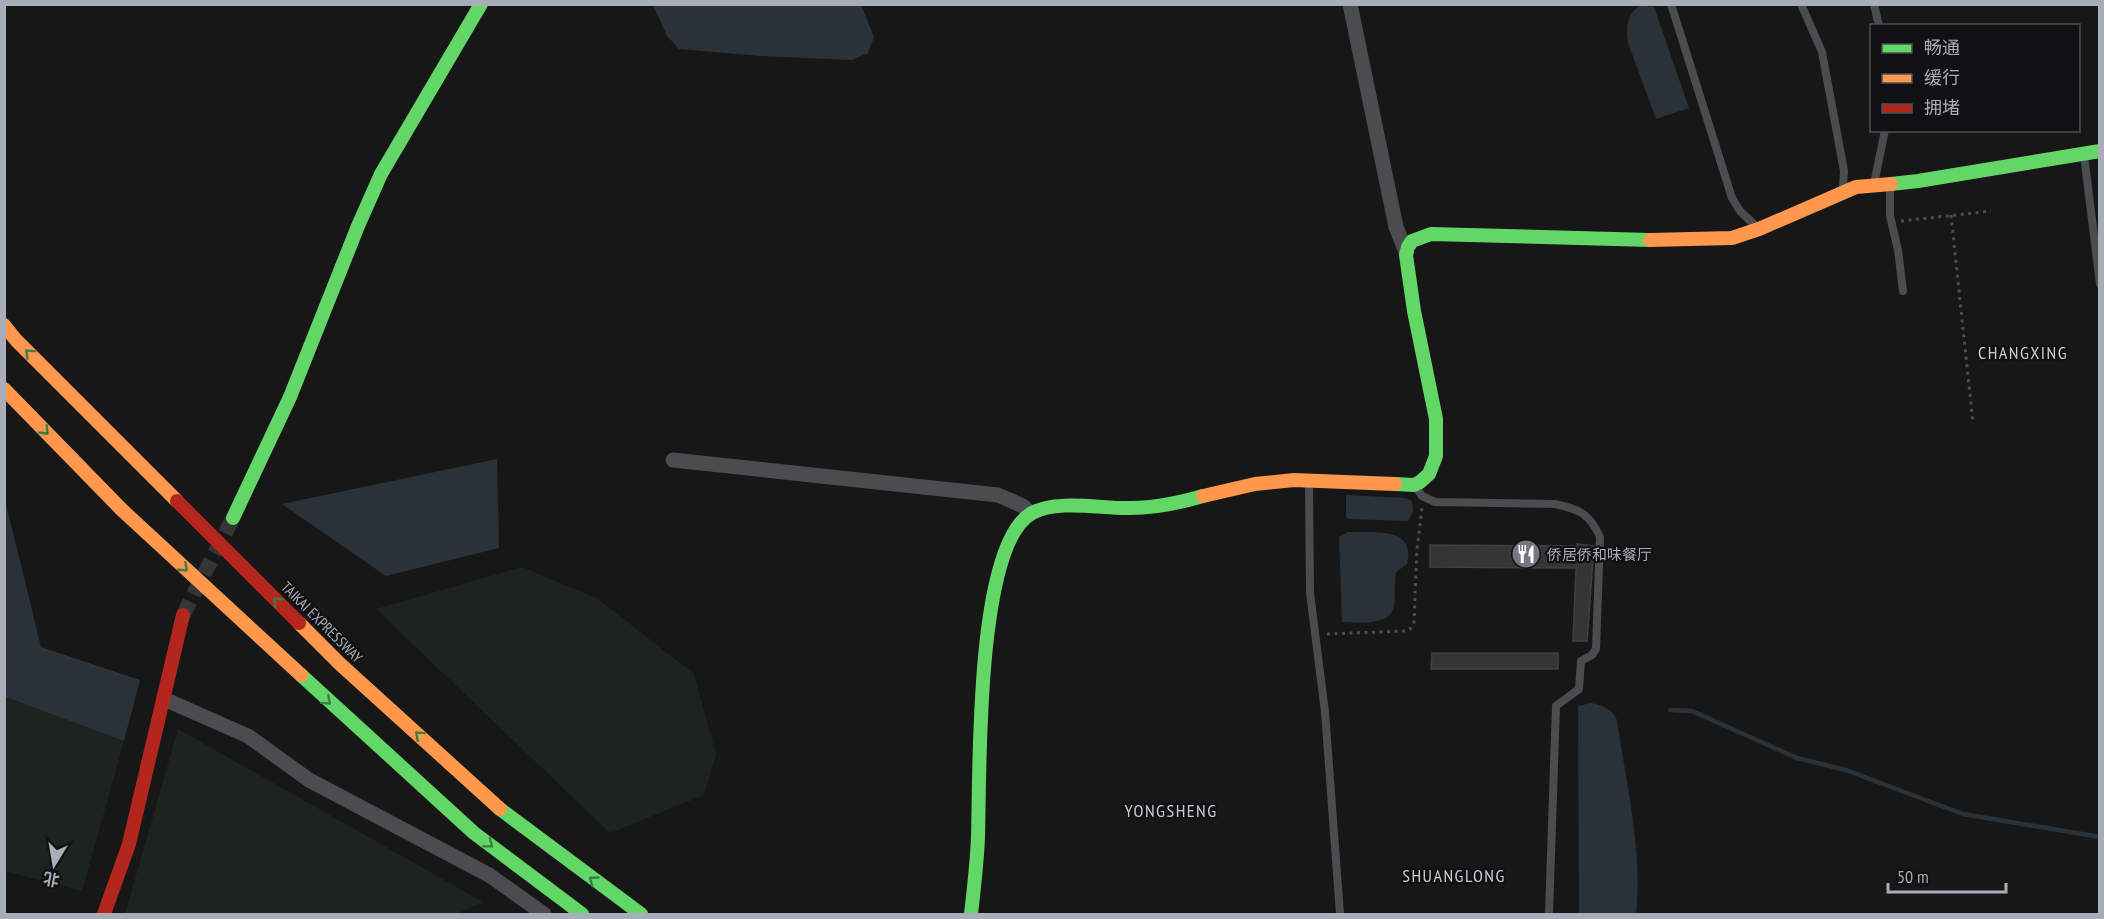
<svg xmlns="http://www.w3.org/2000/svg" width="2104" height="919" font-family="'PT Sans Narrow','Noto Sans SC',sans-serif">
	<rect width="100%" height="100%" fill="#171717"/>
	<g fill="#1d241e">
		<path d="M522,567L598,599L694,674L716,754L704,795L610,833L376,609Z"/>
		<path d="M4,697L124,741L82,891L5,871Z"/>
		<path d="M178,729L483,902L456,914H125Z"/>
	</g>
	<g fill="#2a3239">
		<path d="M653,5H859L862,7L874,37L868,53L852,60L760,56L679,49L667,36Z"/>
		<path d="M1641,5L1654,7L1689,108L1656,119L1628,43C1626,27 1626,14 1641,5Z"/>
		<path d="M497,459L499,548L386,576L282,504Z"/>
		<path d="M1346,495L1406,498L1412,501L1413,512L1408,521L1349,519L1346,517Z"/>
		<path d="M4,496L41,647L140,680L124,741L5,697Z"/>
		<path d="M1348,532C1373,533 1416,526 1407,564L1396,572C1394,583 1396,595 1394,606C1390,627 1358,622 1342,622L1339,537Z"/>
		<path d="M1591,703C1604,706 1611,708 1617,720C1626,784 1643,850 1636,914H1579L1578,706Z"/>
	</g>
	<g fill="none" stroke-linecap="round" stroke-linejoin="round">
		<path stroke="#2a3239" stroke-width="4.5" d="M1670,710L1692,711L1797,758L1846,770L1963,814L2100,837"/>
	</g>
	<g fill="#353536" stroke="#3f4043" stroke-width="1.5">
		<path d="M1577,544L1594,546L1587,641H1573L1576,568L1430,567V545L1577,546Z"/>
		<path d="M1432,653H1558V669H1431Z"/>
	</g>
	<g fill="none" stroke-linecap="round" stroke-linejoin="round">
		<path stroke="#343537" stroke-width="15" stroke-dasharray="15 8" stroke-linecap="butt" d="M183,615L233,518"/>
		<g stroke="#4d4e52" stroke-width="3" stroke-dasharray="3 4.5" stroke-linecap="butt">
			<path d="M1951,215L1973,423"/>
			<path d="M1901,221L1991,211"/>
			<path d="M1327,634L1404,631L1410,629L1414,622L1417,549L1422,508"/>
		</g>
		<g stroke="#4b4c50" stroke-width="8">
			<path d="M1671,4L1732,198L1740,211L1758,228"/>
			<path d="M1801,4L1822,52L1844,171L1843,189"/>
			<path d="M1874,4L1879,26"/>
			<path d="M2084,155L2100,284"/>
			<path d="M1874,184L1885,130"/>
			<path d="M1890,186V216L1898,250L1903,291"/>
			<path d="M1309,482L1310,593L1325,712L1340,914"/>
			<path d="M1416,487L1422,496L1435,502L1555,504C1579,509 1590,514 1600,537L1596,649L1592,655L1581,661L1579,689L1556,706L1549,914"/>
		</g>
		<g stroke="#4b4c50" stroke-width="15">
			<path d="M1350,4L1396,227L1406,252"/>
			<path d="M673,460L998,495L1023,506L1030,513"/>
			<path d="M164,699L248,736L309,780L489,875L544,914"/>
		</g>
		<g stroke="#63d668" stroke-width="14">
			<path d="M1891,184L1918,181L2100,151"/>
			<path d="M1395,484L1414,485L1420,482L1429,474L1436,456V419L1414,311L1406,255L1408,247L1412,241L1431,234L1650,240"/>
			<path d="M233,518L290,397L358,226L381,174L481,4"/>
			<path d="M301,675L474,833L582,914"/>
			<path d="M500,809L641,914"/>
			<path d="M971,914C974,888 977,863 978,837C980,774 975,544 1032,513C1058,499 1103,509 1131,508C1156,508 1179,503 1203,496"/>
		</g>
		<g stroke="#ff974d" stroke-width="14">
			<path d="M1650,240L1732,238L1759,229L1856,187L1891,184"/>
			<path d="M4,325L16,340L177,501"/>
			<path d="M4,389L121,509L301,675"/>
			<path d="M1203,496L1255,484L1294,480L1395,484"/>
			<path d="M299,623L340,664L500,809"/>
		</g>
		<g stroke="#b3261e" stroke-width="14">
			<path d="M177,501L299,623"/>
			<path d="M104,914L129,844L183,615"/>
		</g>
	</g>
	<defs><path id="oneway-chevron" d="M-2-3.5L2.5 0L-2 3.5" fill="none" stroke-width="1.6" stroke-linecap="round" stroke-linejoin="round" transform="scale(1.5)"/></defs>
	<g stroke="#3e7d42">
		<use href="#oneway-chevron" transform="translate(29 353) rotate(-135)"/>
		<use href="#oneway-chevron" transform="translate(45 431) rotate(46)"/>
		<use href="#oneway-chevron" transform="translate(184 568) rotate(43)"/>
		<use href="#oneway-chevron" transform="translate(277 601) rotate(-135)"/>
		<use href="#oneway-chevron" transform="translate(327 701) rotate(42)"/>
		<use href="#oneway-chevron" transform="translate(419 735) rotate(-138)"/>
		<use href="#oneway-chevron" transform="translate(489 844) rotate(37)"/>
		<use href="#oneway-chevron" transform="translate(593 880) rotate(-144)"/>
	</g>
	<defs>
		<g id="restaurant-disc" transform="scale(1.5)"><circle r="9.5" fill="#757880" stroke="#111113"/><path d="M-5-6h1v4h1v-4h1v4h1v-4h1v5L-1.5 .5V6h-2V.5L-5-1ZM5-6V6H3V1.5H1.5Q1.5-4 5-6Z" fill="#fff"/></g>
	</defs>
	<g fill-rule="evenodd">
		<use href="#restaurant-disc" x="1526" y="554"/>
	</g>
	<g text-anchor="middle" dominant-baseline="central" stroke-width="4.5" stroke-linejoin="round" paint-order="stroke">
		<g font-size="15" fill="#a8adb8" stroke="#111113" text-anchor="start">
			<text x="1547" y="554">侨居侨和味餐厅</text>
		</g>
		<g font-size="15" fill="#a8adb8" stroke="#111113">
			<text transform="translate(322 622) rotate(45)">TAIKAI EXPRESSWAY</text>
		</g>
		<g font-size="18" letter-spacing="1.5" fill="#c9ccd4" stroke="#111113">
			<text x="2023" y="352">CHANGXING</text>
			<text x="1171" y="810">YONGSHENG</text>
			<text x="1454" y="875">SHUANGLONG</text>
		</g>
	</g>
	<rect width="2104" height="919" fill="none" stroke="#a8adb8" stroke-width="12"/>
	<rect x="1870" y="24" width="210" height="108" fill="#111113" stroke="#4d4f55" stroke-width="1.5"/>
	<rect x="1882" y="44" width="30" height="9" fill="#63d668" stroke="#4d4f55" stroke-width="1.5"/>
	<text x="1924" y="54" font-size="18" fill="#a8adb8">畅通</text>
	<rect x="1882" y="74" width="30" height="9" fill="#ff974d" stroke="#4d4f55" stroke-width="1.5"/>
	<text x="1924" y="84" font-size="18" fill="#a8adb8">缓行</text>
	<rect x="1882" y="104" width="30" height="9" fill="#b3261e" stroke="#4d4f55" stroke-width="1.5"/>
	<text x="1924" y="114" font-size="18" fill="#a8adb8">拥堵</text>
	<g transform="translate(54 865) rotate(191)" stroke="#111113" stroke-width="4.5" paint-order="stroke">
	<path d="M0-4.5L10 22L0 15L-10 22Z" fill="#a8adb8"/>
	<text y="-9" font-size="16" font-weight="bold" text-anchor="middle" fill="#a8adb8">北</text>
	</g>
	<path d="M1888 883v9h118v-9" fill="none" stroke="#a8adb8" stroke-width="3"/>
	<text x="1897" y="883" font-size="18" fill="#a8adb8" stroke="#111113" stroke-width="4.5" paint-order="stroke">50 m</text>
</svg>
